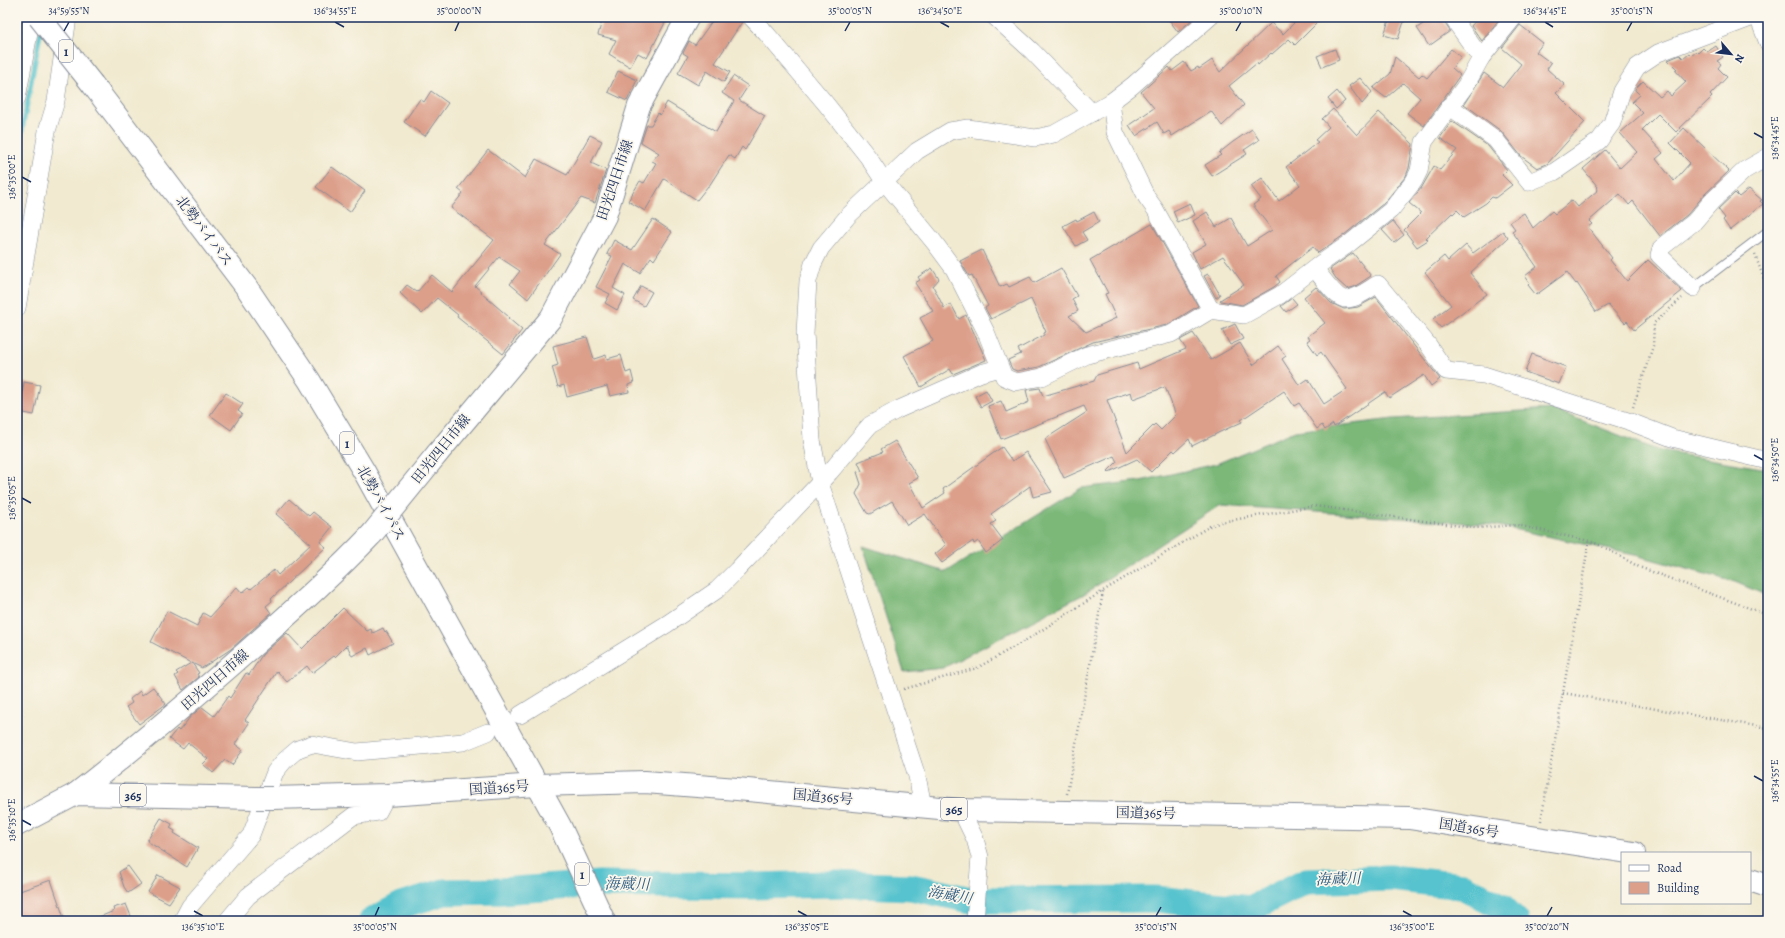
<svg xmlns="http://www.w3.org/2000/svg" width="1785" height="938" font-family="Alegreya,'Noto Serif JP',serif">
	<rect width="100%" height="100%" fill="#fbf7ec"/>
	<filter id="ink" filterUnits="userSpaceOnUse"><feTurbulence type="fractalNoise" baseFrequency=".025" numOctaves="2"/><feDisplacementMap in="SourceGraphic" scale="8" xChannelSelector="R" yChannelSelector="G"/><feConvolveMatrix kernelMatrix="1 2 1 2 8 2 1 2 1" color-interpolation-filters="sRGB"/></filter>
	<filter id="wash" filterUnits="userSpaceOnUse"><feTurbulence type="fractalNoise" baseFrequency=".012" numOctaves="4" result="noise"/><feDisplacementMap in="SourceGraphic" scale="16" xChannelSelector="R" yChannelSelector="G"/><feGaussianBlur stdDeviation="0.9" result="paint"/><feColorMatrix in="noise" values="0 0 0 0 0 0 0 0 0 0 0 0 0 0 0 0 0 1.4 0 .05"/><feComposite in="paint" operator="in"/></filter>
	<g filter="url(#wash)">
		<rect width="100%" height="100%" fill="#f1ead0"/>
		<path fill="#7bb878" stroke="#4b746b" d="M1552,409L1660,451L1768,469V596L1735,582L1639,556L1494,525L1220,505L1084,594L943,668L904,672L863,546L946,572L1081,488L1140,481L1216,464L1295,431L1393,419Z"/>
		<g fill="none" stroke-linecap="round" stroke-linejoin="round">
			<path stroke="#56c3ce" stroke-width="4.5" d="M17,158L41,30"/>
			<path stroke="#56c3ce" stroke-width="27" d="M372,921L402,905L444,892L501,891L599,884L752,886L834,884L911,887L971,900L1156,899L1250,909L1306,881L1390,878L1462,886L1501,906L1516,921"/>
		</g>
		<g id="blocks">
			<g fill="#dc9f8a" fill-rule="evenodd">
				<path d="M603,17H668L647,58L638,53L630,67L609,54L616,40L598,35Z"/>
				<path d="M715,17H736L742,22L715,63L730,72L724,82L707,71L698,85L678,73L688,56L683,53L689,41L695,45Z"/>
				<path d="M1167,17H1195L1178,32Z"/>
				<path d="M1300,17H1323L1295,45L1289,39L1272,54L1271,53L1258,65L1257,63L1229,86L1244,105L1222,126L1211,111L1172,136L1169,131L1164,134L1157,122L1136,136L1129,125L1154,108L1141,92L1169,67L1172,71L1184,62L1191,71L1198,67L1199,69L1212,60L1220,72L1271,23L1283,34Z"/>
				<path d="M1390,17L1405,19L1398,39L1384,35Z"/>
				<path d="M1433,17H1442L1444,22L1450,31L1429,46L1417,28Z"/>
				<path d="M1479,17H1501L1482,41L1471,26Z"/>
				<path d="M1520,25L1543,43L1536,52L1551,63L1547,69L1565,85L1556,93L1585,122L1547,164L1537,168L1521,156L1501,131L1464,104L1484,73L1503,87L1521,64L1502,48Z"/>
				<path d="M1716,46L1723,57L1717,61L1721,64L1718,68L1727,77L1710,95L1712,97L1676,132L1658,114L1642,130L1663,153L1656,159L1674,181L1690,163L1670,143L1684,128L1729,171L1705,194L1687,215L1660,236L1633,201L1629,205L1620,194L1589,221L1592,224L1588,227L1612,258L1610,260L1627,281L1648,260L1682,291L1634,330L1627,321L1625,323L1608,305L1596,312L1577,283L1576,284L1567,272L1536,295L1528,285L1530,283L1525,276L1537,267L1512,231L1515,229L1510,222L1524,213L1533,228L1552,211L1555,214L1572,200L1578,207L1598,190L1597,188L1598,187L1583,169L1605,150L1620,168L1637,152L1620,133L1643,113L1632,102L1640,95L1635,90V89L1643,81L1660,97L1667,91L1671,96L1686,82L1675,70L1677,69L1668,60L1680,55L1683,58L1689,53L1691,55L1696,51L1698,53L1703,48L1707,52Z"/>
				<path d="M1335,49L1339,60L1322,67L1317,56Z"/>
				<path d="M1451,49L1461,57L1452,68L1460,75L1424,126L1407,113L1420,98L1403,83L1386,98L1373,88L1390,74L1395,57L1419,77L1422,74L1427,78Z"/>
				<path d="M618,71L637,80L627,101L608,92Z"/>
				<path d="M733,76L748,86L739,100L765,116L745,150L742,147L735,159L729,155L709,186H708L697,200L664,179L645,211L628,201L640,181L644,183L656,163L652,161L659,153L641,142L647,125H651L658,113L660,115L667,102L716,132L734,101L722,93Z"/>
				<path d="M1360,78L1372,92L1362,104L1349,86Z"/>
				<path d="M431,91L448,103L425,136L404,122L420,99L424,102Z"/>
				<path d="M1337,91L1345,101L1336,109L1328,99Z"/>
				<path d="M1333,109L1357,135L1379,112L1413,144L1409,168L1406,176L1384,203L1344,235L1318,253L1313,247L1276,276L1280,282L1274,287L1242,305L1221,301L1220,300L1244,285L1223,256L1200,269L1192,252L1206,244L1193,221L1207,212L1216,227L1231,218L1247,246L1272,230L1253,205L1261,199L1251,186L1262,178L1279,201L1300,185L1286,167L1318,142L1315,140L1329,127L1322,119Z"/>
				<path d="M1452,121L1488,146L1507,170L1502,175L1512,185L1495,198L1492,197L1486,203L1464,217L1457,210L1453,214L1452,213L1426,238L1428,240L1417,247L1404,230L1421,213L1409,203L1422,187L1434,166L1440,170L1457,150L1440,138Z"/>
				<path d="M1252,129L1259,140L1244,150L1247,154L1212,176L1205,165L1221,155L1219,153L1233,142Z"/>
				<path d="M590,135L602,141L591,163L606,170L595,203L581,198L545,245L560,254L528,299L510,284L520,271L499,257L475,286L482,292L481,293L509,317L508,318L522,330L503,354L457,317L458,315L437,298L422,314L400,293L407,285L417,292L432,275L452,292L494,240L451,208L463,193L458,189L488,150L525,178L536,159L567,175Z"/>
				<path d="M332,167L365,191L350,212L316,187Z"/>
				<path d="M1749,189L1762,200L1760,201L1763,204L1730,230L1723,220L1725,218L1718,209L1735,193L1739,197Z"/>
				<path d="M1190,203L1195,215L1178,223L1173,211Z"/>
				<path d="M1094,212L1099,222L1082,232L1087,240L1076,246L1063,226L1076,219L1077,221Z"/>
				<path d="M653,219L672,232L654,260L651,257L640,273L625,264L613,288L625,295L617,310L605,303L610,294L596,287L612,256L607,254L614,240L632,250Z"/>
				<path d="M1393,221L1404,235L1394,243L1382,230Z"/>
				<path d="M1152,224L1198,306L1167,325L1093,342L1039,367L1017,371L1012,369L1008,360L1021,354L1018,349L1044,335V333L1046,332L1031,299L991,319L985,308L988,306L972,275L969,276L960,261L982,250L1000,287L1007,284L1009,287L1030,277L1034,283L1061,268L1077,296L1072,299L1078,311L1069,316L1086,332L1116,318L1105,294L1108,293L1090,260Z"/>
				<path d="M1503,231L1508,238L1470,273L1487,294L1441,328L1433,319L1451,305L1425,272L1444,256L1448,261L1466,245L1473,253Z"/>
				<path d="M1353,253L1371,276L1354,287L1347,289L1337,280L1330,269Z"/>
				<path d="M932,268L939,279L933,286L944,308L951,304L959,319L966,315L986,360L953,374L950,369L921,387L904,356L933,341L920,318L933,311L915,283L920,280L918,277Z"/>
				<path d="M1208,274L1220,295L1216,298L1204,276Z"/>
				<path d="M641,286L652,292L644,306L633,300Z"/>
				<path d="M1316,287L1331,303L1344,309L1358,307L1376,297L1440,379L1431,386L1424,375L1389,398L1385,392L1334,427L1333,424L1325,430L1322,425L1317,429L1299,403L1294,406L1284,391L1241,420L1242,422L1220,432L1192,446L1189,439L1175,452L1173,450L1151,472L1137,459L1109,472L1108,471L1117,462L1114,456L1064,478L1045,439L1087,412L1084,406L1001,439L988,406L1001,401L1006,412L1029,402L1026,390L1040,388L1043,396L1094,381L1097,375L1137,363L1139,369L1186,349L1180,340L1193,333L1211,360L1240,343L1253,365L1278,346L1286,356L1282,359L1299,385L1308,379L1324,404L1347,389L1321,352L1317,355L1307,341L1310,339L1308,336L1325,323L1304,297ZM1165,387L1176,415L1161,430L1155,424L1127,452L1107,400L1131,392L1133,399Z"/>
				<path d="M1292,298L1297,304L1286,312L1281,306Z"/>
				<path d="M1235,324L1243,339L1230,345L1222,330Z"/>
				<path d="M587,337L594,359L606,355L607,359L621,355L626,373L631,371L634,383L628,385L629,392L610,396L607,386L567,397L564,385L558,387L552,367L558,365L553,346Z"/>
				<path d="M1532,354L1566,367L1559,384L1525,372Z"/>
				<path d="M24,382L40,385L34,415L19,412Z"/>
				<path d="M986,390L992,401L981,407L975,396Z"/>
				<path d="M226,393L243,404L238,411L242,414L231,430L210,415Z"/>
				<path d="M895,441L918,478L909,483L923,508L945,493L943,489L1002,447L1012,461L1026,452L1052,492L1033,497L1030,486L991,514L996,521L991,524L1003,540L986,553L978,541L974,544L973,541L942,563L935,554L946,545L925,514L907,525L892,501L870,514L867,513L856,494L861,484L857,472L862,471L858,462L883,452L881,449Z"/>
				<path d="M289,499L309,516L313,512L332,527L320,542L326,547L271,599L272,601L266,606L271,613L231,649L202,668L192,663L199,673L197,674L199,677L183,690L175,676L178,674L176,672L191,663L151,642L167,611L197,626L203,613L210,617L237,587L242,593L249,587L251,589L274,570L278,575L311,544L276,514Z"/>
				<path d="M343,608L367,631L371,629L372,633L375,632L383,628L385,632L386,631L393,643L370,655L367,648L352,656L347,645L335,657L334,656L312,673L307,666L287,682L277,671L245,720L249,723L235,744L243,750L232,765L225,760L213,773L203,764L208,759L188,743L183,749L169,739L177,729L179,731L191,716L202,707L214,716L228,696L230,698L246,673L249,675L262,655L287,633L302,649Z"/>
				<path d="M153,687L166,704L139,724L126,707L132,703L130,699L140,691L142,695Z"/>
				<path d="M161,818L172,824L170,828L175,831L174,833L198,848L187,867L147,841Z"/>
				<path d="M128,866L141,884L128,893L124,887L119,872Z"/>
				<path d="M158,875L180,887L169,903L148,892Z"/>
				<path d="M51,880L65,921H17V892Z"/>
				<path d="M126,904L133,921H90L114,911L113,908Z"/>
			</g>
		</g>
	</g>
	<g filter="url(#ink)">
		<use href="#blocks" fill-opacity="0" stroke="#868c97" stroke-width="1"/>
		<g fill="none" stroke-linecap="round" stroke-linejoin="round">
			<g stroke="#868c97" stroke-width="10">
				<path id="service" d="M1693,288L1768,231"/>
			</g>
			<g stroke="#868c97" stroke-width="18">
				<g id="minor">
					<path d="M751,17L766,33L826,104L868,157L884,181L934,242L954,269L986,332L1004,377L1016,382L1042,377L1087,355L1171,334L1211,310L1244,315L1280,295L1320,264L1350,243L1391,210L1414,181L1419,171L1424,142L1466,85L1481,58L1452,17"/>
					<path d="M995,17L1032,51L1092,113"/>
					<path d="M1758,17L1768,43"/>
					<path d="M1481,58L1514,17"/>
					<path d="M17,98L32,17"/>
					<path d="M1111,102L1115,132L1147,198L1155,209L1211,310"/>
					<path d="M1449,106L1495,139L1529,182L1554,172L1599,141L1612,123L1622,91L1637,67L1658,53L1753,17"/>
					<path d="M1315,269C1321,276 1336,299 1346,299C1357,299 1369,289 1378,284L1429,346L1446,371L1484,375L1628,421L1672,438L1768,461"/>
					<path d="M1693,288L1659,255L1661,248L1694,222L1712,201L1745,170L1768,157"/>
					<path d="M17,308L47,131L56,101L68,17"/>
					<path d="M520,715L667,624L717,590L737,570L830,472L870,425L897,410L981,373L999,368"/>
					<path d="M923,806L917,776L820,483L812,440L805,333L808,281L813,264L821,248L848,216L917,151L950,131L968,128L1035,138L1054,134L1111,102L1132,86L1210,17"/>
					<path d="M961,810L975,839L980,857L975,921"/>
					<path d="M182,921L190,906L251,835L275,772L284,761L298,749L312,744L357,752L442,744L463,742L488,732"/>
					<path d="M227,921L248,896L353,816L378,812L387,795"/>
				</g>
			</g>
			<g stroke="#868c97" stroke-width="24">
				<g id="secondary">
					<path d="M437,454L551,318L605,216L639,106L688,17"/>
					<path d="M76,794C139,745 200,693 260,640C298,606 336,572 372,534"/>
				</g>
			</g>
			<g stroke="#868c97" stroke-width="24">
				<g id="trunk">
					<path d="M93,85L247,288L309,380L365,473L560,826L604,921"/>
					<path d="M272,798L387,795L537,785L645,782L737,789L961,810L1409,818L1634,853"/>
					<path d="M17,825L76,794L256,798"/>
					<path d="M1750,880L1768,886"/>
				</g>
			</g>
			<g stroke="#868c97" stroke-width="2.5" stroke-dasharray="1 3" stroke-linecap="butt">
				<path d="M1755,255L1768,290"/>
				<path d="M1633,407L1653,346L1654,323L1682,298"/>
				<path d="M904,689L977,668L1028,639L1103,591L1210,526L1221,522L1315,506L1475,528L1517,525L1589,541L1600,545L1639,567L1768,615"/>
				<path d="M1563,693L1768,728"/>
				<path d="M1067,794L1103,592"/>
				<path d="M1541,821L1589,541"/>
			</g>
			<use href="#service" stroke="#fff" stroke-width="8"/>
			<use href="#minor" stroke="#fff" stroke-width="17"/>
			<use href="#secondary" stroke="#fff" stroke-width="22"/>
			<use href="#trunk" stroke="#fff" stroke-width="22"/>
			<g stroke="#868c97" stroke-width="24" stroke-linecap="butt">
				<path id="secondary-bridge" d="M372,534L437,454"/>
			</g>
			<g stroke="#868c97" stroke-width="24" stroke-linecap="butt">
				<g id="trunk-bridge">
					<path d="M39,17L93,85"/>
					<path d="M256,798H272"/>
				</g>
			</g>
			<use href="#secondary-bridge" stroke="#fff" stroke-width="22"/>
			<use href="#trunk-bridge" stroke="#fff" stroke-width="22"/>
		</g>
	</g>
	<path fill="none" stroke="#1b2f5e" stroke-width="1.5" d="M335,22L344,27M940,22L949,27M1545,22L1553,27M64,31L69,22M455,31L459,22M845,31L850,22M1236,31L1241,22M1627,31L1632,22M1754,133L1763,138M22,177L31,182M1754,455L1763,460M22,498L31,503M1754,776L1763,781M22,820L31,825M194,911L203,916M798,911L807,916M1403,911L1412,916M375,916L379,907M1156,916L1161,907M1547,916L1552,907"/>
	<g text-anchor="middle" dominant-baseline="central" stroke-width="3.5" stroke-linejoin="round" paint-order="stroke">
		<g fill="#fbf7ec" stroke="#5e6b89" stroke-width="1">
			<rect x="59" y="40" width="14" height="22" rx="3"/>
			<rect x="340" y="432" width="14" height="22" rx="3"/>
			<rect x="120" y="784" width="26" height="22" rx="3"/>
			<rect x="941" y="798" width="26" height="22" rx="3"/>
			<rect x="575" y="863" width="14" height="22" rx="3"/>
		</g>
		<g font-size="13" font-weight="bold" fill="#1b2f5e">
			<text x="66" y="51">1</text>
			<text x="347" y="443">1</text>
			<text x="133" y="795">365</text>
			<text x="954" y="809">365</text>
			<text x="582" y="874">1</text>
		</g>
		<g font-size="14" fill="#1b2f5e" stroke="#fbf7ec">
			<text transform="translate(615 180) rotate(-71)">田光四日市線</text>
			<text transform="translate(204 231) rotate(53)">北勢バイパス</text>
			<text transform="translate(441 449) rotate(-51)">田光四日市線</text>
			<text transform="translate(381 503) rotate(61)">北勢バイパス</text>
			<text transform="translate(215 680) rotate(-41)">田光四日市線</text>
			<text transform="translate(499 788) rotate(-4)">国道365号</text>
			<text transform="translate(823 797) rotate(5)">国道365号</text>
			<text transform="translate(1146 813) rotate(1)">国道365号</text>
			<text transform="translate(1469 828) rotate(9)">国道365号</text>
		</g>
		<g font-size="15" font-style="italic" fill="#2d5b80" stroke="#fbf7ec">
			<text transform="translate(1338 879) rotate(-2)">海蔵川</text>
			<text transform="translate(627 884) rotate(1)">海蔵川</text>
			<text transform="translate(950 895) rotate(10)">海蔵川</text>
		</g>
	</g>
	<rect width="1785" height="938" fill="none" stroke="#fbf7ec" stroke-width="44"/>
	<rect x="1621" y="852" width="130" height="52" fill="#fbf7ec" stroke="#a1a7b3"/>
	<rect x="1629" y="865" width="20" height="6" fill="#ffffff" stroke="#a1a7b3"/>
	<text x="1657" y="872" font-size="12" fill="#1b2f5e">Road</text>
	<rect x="1629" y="882" width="20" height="12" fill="#dc9f8a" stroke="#a1a7b3"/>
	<text x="1657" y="892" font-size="12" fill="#1b2f5e">Building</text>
	<g transform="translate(1731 54) rotate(118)" stroke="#fbf7ec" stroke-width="3" paint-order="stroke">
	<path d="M0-3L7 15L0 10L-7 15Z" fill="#1b2f5e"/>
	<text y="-6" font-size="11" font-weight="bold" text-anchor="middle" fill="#1b2f5e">N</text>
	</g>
	<rect x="22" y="22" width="1741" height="894" fill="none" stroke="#1b2f5e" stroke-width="1.5"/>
	<g font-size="10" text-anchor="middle" fill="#1b2f5e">
		<text x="69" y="14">34°59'55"N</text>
		<text x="335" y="14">136°34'55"E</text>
		<text x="459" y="14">35°00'00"N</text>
		<text x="850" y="14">35°00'05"N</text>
		<text x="940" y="14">136°34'50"E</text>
		<text x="1241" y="14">35°00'10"N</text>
		<text x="1545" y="14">136°34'45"E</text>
		<text x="1632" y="14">35°00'15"N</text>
		<text transform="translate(1774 138) rotate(-90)" y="4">136°34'45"E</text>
		<text transform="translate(11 177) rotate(-90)" y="4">136°35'00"E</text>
		<text transform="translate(1774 460) rotate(-90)" y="4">136°34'50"E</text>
		<text transform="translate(11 498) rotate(-90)" y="4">136°35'05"E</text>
		<text transform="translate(1774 781) rotate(-90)" y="4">136°34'55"E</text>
		<text transform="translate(11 820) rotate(-90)" y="4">136°35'10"E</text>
		<text x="203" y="930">136°35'10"E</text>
		<text x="375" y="930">35°00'05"N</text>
		<text x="807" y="930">136°35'05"E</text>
		<text x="1156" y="930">35°00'15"N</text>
		<text x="1412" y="930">136°35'00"E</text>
		<text x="1547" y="930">35°00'20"N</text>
	</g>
</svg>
